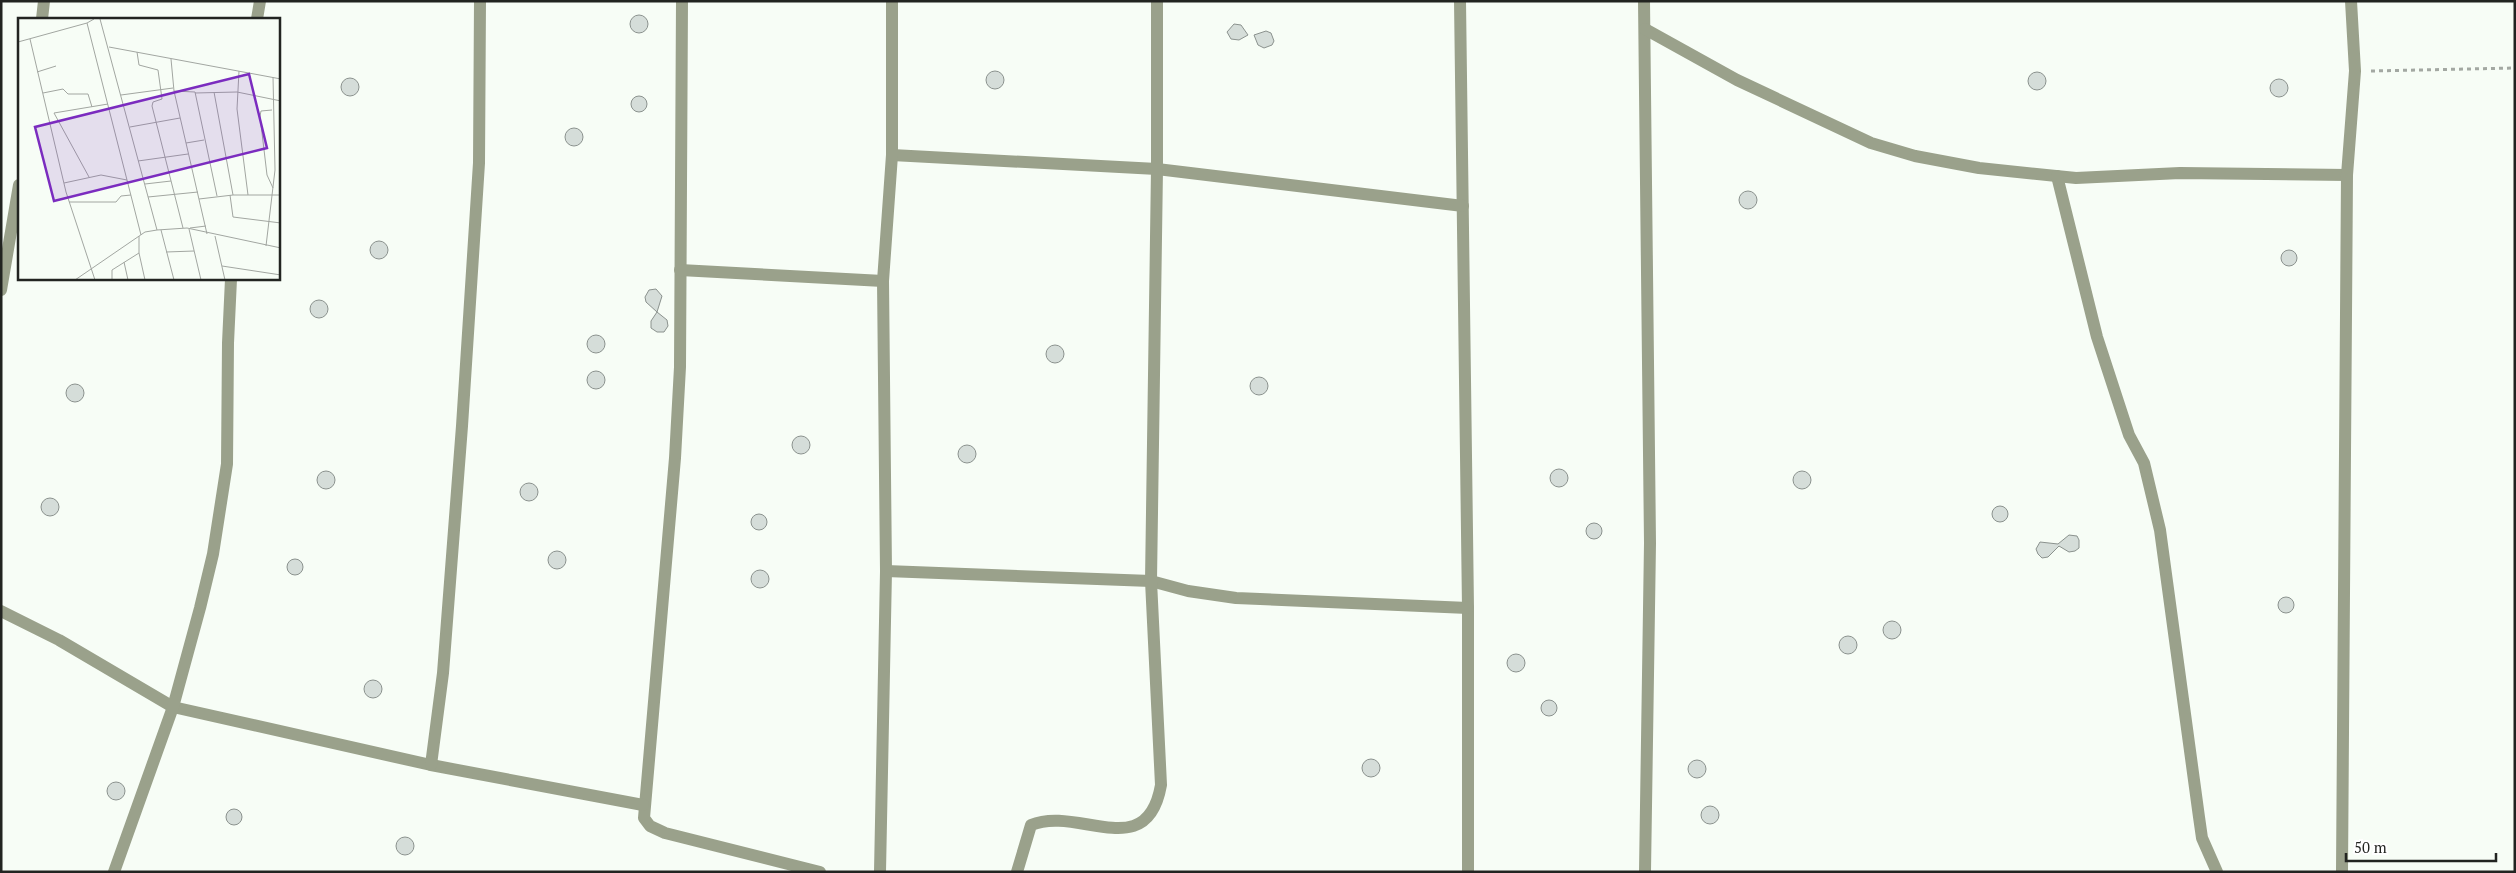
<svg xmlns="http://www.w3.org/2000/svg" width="2516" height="873" font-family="'PT Serif',serif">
	<rect width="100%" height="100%" fill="#f7fdf6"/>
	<g fill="#d5ddd9" stroke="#8b928e">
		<circle cx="639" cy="24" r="9"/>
		<path d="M1234,24L1241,25L1248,35L1239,40L1231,39L1227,32Z"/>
		<path d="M1266,31L1271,33L1274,41L1272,45L1264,48L1258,45L1254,35Z"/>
		<circle cx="995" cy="80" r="9"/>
		<circle cx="2037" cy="81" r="9"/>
		<circle cx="350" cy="87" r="9"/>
		<circle cx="2279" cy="88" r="9"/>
		<circle cx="639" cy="104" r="8"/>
		<circle cx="574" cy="137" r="9"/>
		<circle cx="1748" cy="200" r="9"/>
		<circle cx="379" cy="250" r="9"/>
		<circle cx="2289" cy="258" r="8"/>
		<path d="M656,289L662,296L657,312L646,302L645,297L649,290Z"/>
		<circle cx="319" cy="309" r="9"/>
		<path d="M657,312L667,320L668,326L664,332H657L651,328V321Z"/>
		<circle cx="596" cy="344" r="9"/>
		<circle cx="1055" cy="354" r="9"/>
		<circle cx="596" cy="380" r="9"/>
		<circle cx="1259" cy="386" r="9"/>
		<circle cx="75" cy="393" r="9"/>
		<circle cx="801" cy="445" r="9"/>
		<circle cx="967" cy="454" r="9"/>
		<circle cx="1559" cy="478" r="9"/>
		<circle cx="1802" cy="480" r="9"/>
		<circle cx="326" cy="480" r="9"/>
		<circle cx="529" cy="492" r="9"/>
		<circle cx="50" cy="507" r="9"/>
		<circle cx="2000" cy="514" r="8"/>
		<circle cx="759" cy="522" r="8"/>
		<circle cx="1594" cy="531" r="8"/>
		<path d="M2069,535L2077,536L2079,540V548L2075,551L2069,552L2059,546L2048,557L2042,558L2038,554L2036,549L2040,542L2058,544Z"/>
		<circle cx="557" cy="560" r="9"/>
		<circle cx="295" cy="567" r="8"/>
		<circle cx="760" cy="579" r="9"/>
		<circle cx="2286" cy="605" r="8"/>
		<circle cx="1892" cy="630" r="9"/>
		<circle cx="1848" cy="645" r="9"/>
		<circle cx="1516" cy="663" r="9"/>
		<circle cx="373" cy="689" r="9"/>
		<circle cx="1549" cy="708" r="8"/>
		<circle cx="1371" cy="768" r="9"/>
		<circle cx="1697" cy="769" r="9"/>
		<circle cx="116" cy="791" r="9"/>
		<circle cx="1710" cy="815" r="9"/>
		<circle cx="234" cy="817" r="8"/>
		<circle cx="405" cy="846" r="9"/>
	</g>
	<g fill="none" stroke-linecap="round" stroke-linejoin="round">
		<path stroke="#a3a8a2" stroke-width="3" stroke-dasharray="4 4" stroke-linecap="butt" d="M2371,71L2515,68"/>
		<g stroke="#9aa18b" stroke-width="12">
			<path d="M682,1L680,367L675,458L644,818L650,826L665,833L820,872"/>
			<path d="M1460,1L1468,608V872"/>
			<path d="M1644,1L1650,543L1645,872"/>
			<path d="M42,19L44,1"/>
			<path d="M257,19L260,1"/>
			<path d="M1645,29L1737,80L1871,143L1915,156L1979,168L2076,178L2180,173L2347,175"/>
			<path d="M892,155L1157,169L1463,206"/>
			<path d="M2057,176L2097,337L2129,435L2144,463L2160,530L2199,817L2202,838L2217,872"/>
			<path d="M680,270L883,281"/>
			<path d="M1,290L19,185"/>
			<path d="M886,571L1151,581L1188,591L1236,598L1468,608"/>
			<path d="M1,611L59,640L173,707L431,765L643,805"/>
			<path d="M431,765L443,673L462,426L479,163L480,1"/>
			<path d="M114,872L173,707L200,608L213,554L227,464L228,343L231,279"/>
			<path d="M880,872L886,571L883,281L892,155V1"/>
			<path d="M1017,872L1031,825C1078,805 1147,865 1161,785L1151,581L1157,169V1"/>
			<path d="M2342,872L2347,175L2355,71L2351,1"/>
		</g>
	</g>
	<g transform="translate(18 18)">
		<rect width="262" height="262" fill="#f7fdf6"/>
		<path fill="none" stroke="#a2a6a1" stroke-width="1" d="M76,1L69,5L123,217M82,1L139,212L169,210L263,230M12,21L48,174L77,262M0,24L69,5M91,29L263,61M119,34L121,47L140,52L144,81L135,84L134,88L165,210M153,41L156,73L189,216M221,53L219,91L230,177M19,54L38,48M156,73L177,74L199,178M196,74L215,177M25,75L45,71L50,76H70L74,89M177,75L219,74L263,83M103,77L155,70M254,92L243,93L242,98L249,157L255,170M36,95L71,159M36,95L90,86M112,109L162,100M168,125L186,122M120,143L170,136M46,165L83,157L109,162M127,166L153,163M212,177L215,199L263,205M130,179L180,174M181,181L215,177H263M51,184H98L103,178L113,177M172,210L188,208M171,211L183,262M143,212L156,262M121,218V235L127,262M197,218L207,262M248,228L257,152L255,59M148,234L176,233M106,244L110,262M204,248L263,257M57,262L127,214L139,212M94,262V252L121,235"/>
		<path fill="#7b2cbf" fill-opacity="0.15" stroke="#7b2cbf" stroke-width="2.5" d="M231,56L249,130L36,183L17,109Z"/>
		<rect width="262" height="262" fill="none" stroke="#222421" stroke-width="2.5"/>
	</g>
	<rect width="2516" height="873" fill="none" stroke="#222421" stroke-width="5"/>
	<path d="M2346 853v8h150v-8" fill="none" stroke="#222421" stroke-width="2.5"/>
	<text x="2354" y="853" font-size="15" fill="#222421" stroke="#ffffff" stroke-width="4" paint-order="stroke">50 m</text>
</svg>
